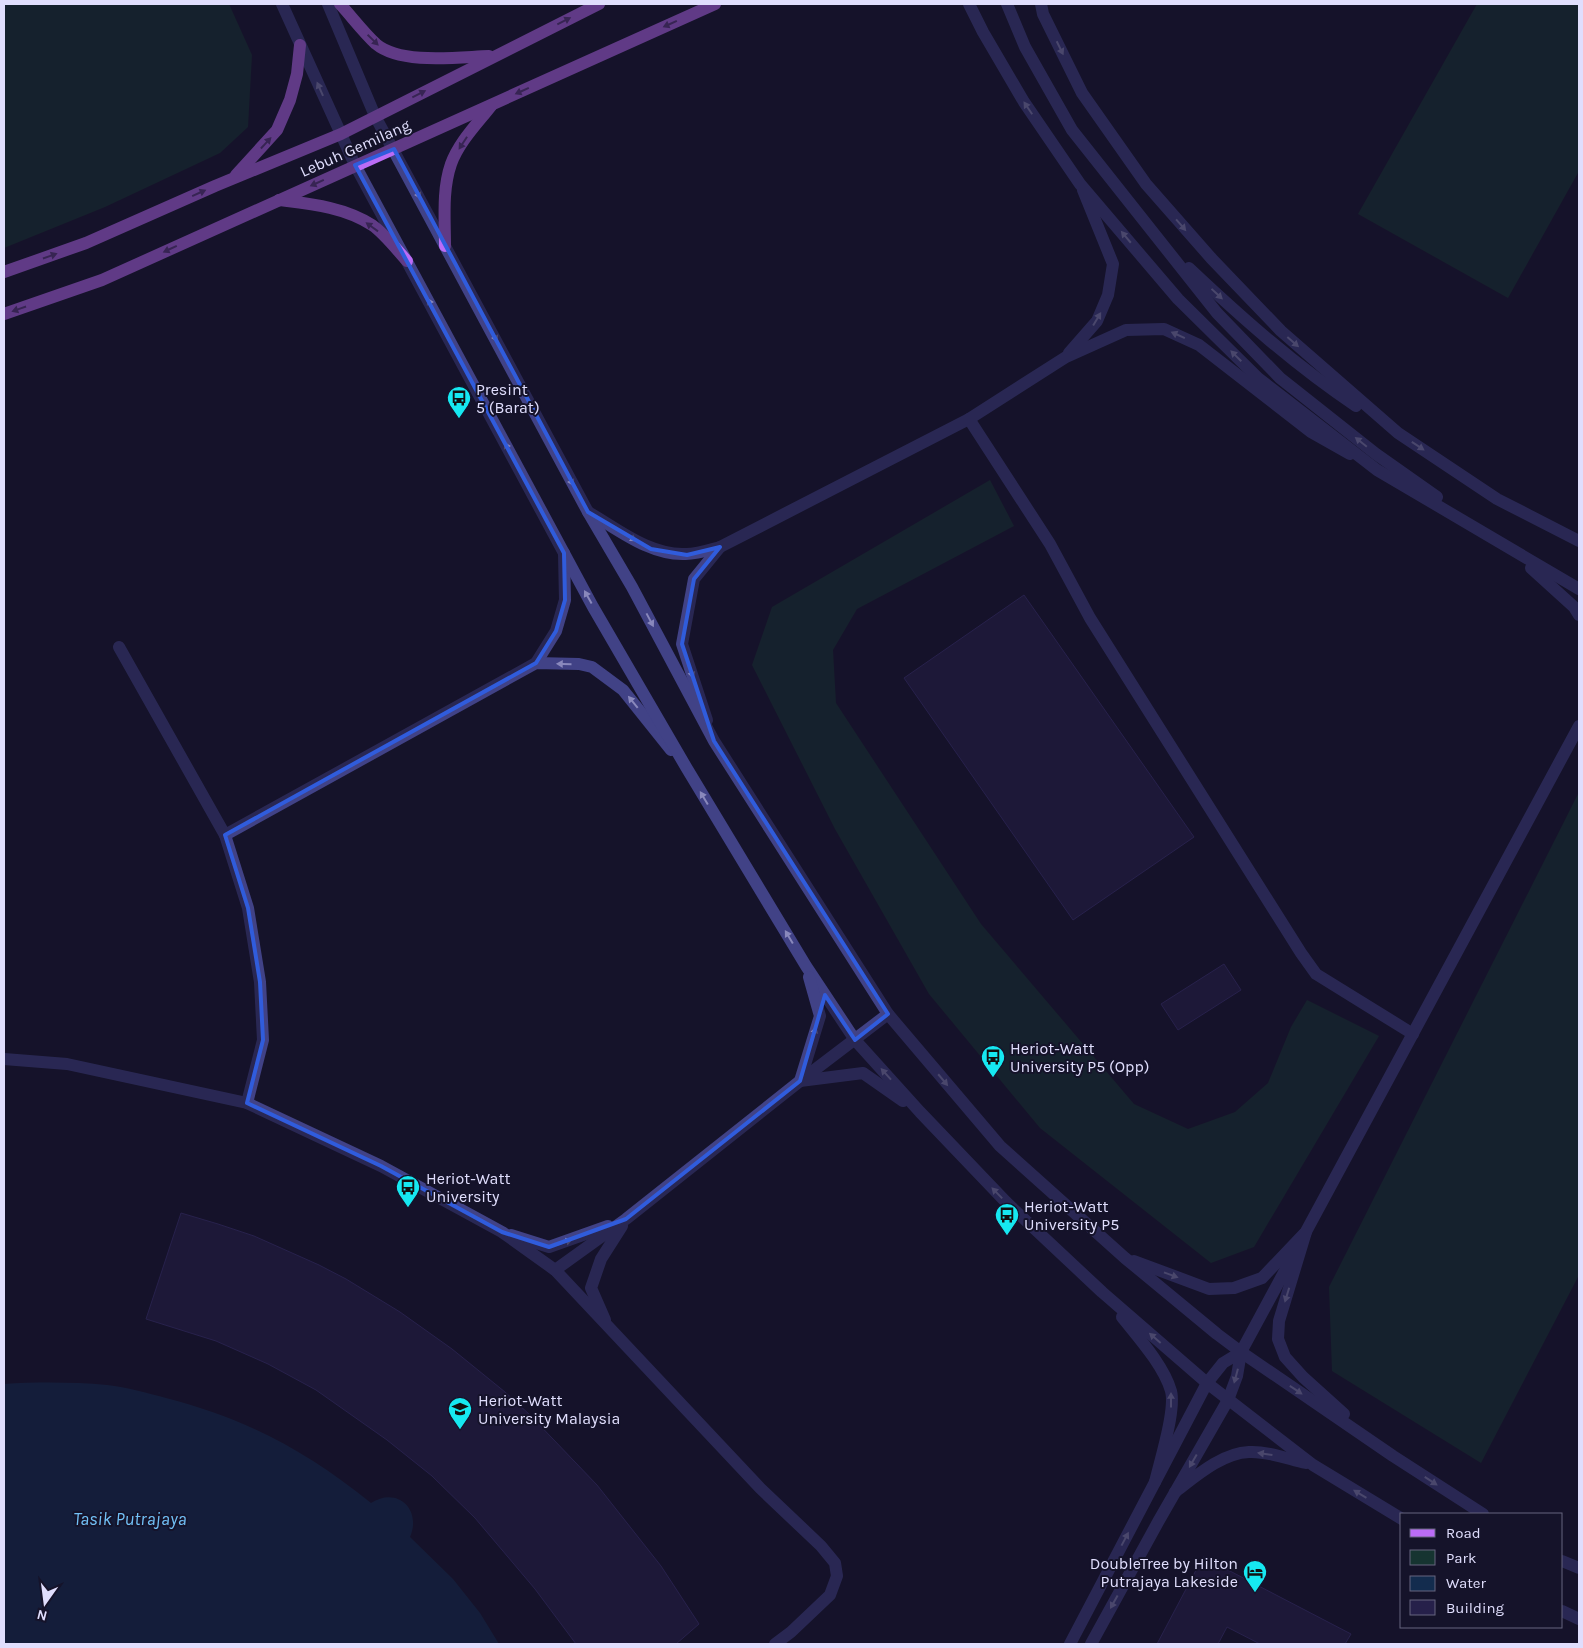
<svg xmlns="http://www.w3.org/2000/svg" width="1583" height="1648" font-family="Karla,sans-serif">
	<rect width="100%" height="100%" fill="#15132a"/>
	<g fill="#163431">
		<path d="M4,4H229L252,55L248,127L220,153L105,207L4,248Z"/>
		<path d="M1477,4H1579V171L1508,298L1358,214Z"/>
		<path d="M990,480L1014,526L857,609L833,650L836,703L981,924L1134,1104L1188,1129L1235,1112L1268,1083L1291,1027L1307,1000L1379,1036L1254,1247L1211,1263L1040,1128L929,994L835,829L752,665L772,607Z"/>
		<path d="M1579,792V1275L1481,1463L1332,1371L1329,1287Z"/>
	</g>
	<path fill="#132c4e" d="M4,1384C37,1382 73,1382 107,1385C127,1387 147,1393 166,1398C247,1419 306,1451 371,1503C397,1486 422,1509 410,1537L453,1579L480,1613L499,1644H4Z"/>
	<g fill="#26204a" stroke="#3d3375">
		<path d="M1024,595L1194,837L1073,920L904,678Z"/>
		<path d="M1224,964L1241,990L1178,1030L1161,1004Z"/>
		<path d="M181,1213L218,1224L254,1236L319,1265L346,1279L400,1312L452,1349L505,1392L530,1415L597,1485L661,1566L699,1624L676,1644H576L535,1589L475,1518L432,1476L387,1440L316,1390L268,1364L216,1341L146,1319Z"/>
		<path d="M1203,1557L1351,1634L1345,1644H1260L1227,1627L1218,1644H1157Z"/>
	</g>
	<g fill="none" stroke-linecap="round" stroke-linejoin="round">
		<g stroke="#414286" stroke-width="12">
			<path d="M1069,353L1097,321L1108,295L1113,264L1083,190"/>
			<path d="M969,419L1050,544L1090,618L1301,953L1316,974L1413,1034"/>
			<path d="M588,512C618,529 650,556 686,554C697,554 709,550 720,547L969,419L1066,357L1126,330L1164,329L1199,345L1311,432L1350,454"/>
			<path d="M119,647L225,835L248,908L260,982L263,1040L247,1103"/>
			<path d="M536,663L556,631L565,600L564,553"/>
			<path d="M707,720L682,644L694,579L720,547"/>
			<path d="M225,835L536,663L579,664L592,667L623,690L671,750"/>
			<path d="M4,1059L67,1064L247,1103L381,1166L502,1232L555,1270L760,1488L821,1546L835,1563L837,1576L830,1595L791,1632L775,1644"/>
			<path d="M511,1235L549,1247L608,1226"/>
			<path d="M555,1270L626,1219L800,1081L888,1014"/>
			<path d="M605,1320L591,1288L601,1259L622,1226"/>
			<path d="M1070,1644L1207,1383L1223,1363L1241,1352"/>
			<path d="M1091,1644L1158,1522L1228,1400L1237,1376L1241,1352L1579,726"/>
		</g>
		<g stroke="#414286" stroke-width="12">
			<path d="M282,4L355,165L593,607L686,767L806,966L855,1040L920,1112L1006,1202L1102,1292L1207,1383L1313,1465L1402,1519"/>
			<path d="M328,4L375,116L588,512L632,587L714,741L888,1014L1000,1146L1125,1258L1217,1334L1241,1352L1393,1456L1483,1514"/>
			<path d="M969,4L983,32L1024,102L1080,184L1178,299L1258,378L1377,470L1579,589"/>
			<path d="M1007,4L1025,47L1072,130L1217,313L1280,378L1376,454L1437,497"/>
			<path d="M1041,4L1043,14L1082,93L1146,184L1211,258L1281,331L1398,433L1497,499L1579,541"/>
			<path d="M1189,268C1241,317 1296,366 1356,406"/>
			<path d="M1531,568L1574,607L1579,615"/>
			<path d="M809,977L820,1016L800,1081L863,1073L903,1101"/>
			<path d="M1306,1232L1279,1321L1278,1339L1285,1357L1303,1377L1344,1414"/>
			<path d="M1134,1261L1209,1289L1234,1288L1262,1278L1304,1234"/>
			<path d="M1122,1317C1138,1337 1164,1366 1171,1391C1176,1410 1160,1461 1155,1482"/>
			<path d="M1175,1492C1196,1476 1222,1453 1249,1452C1268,1451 1288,1459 1306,1463"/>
			<path d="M1562,1561L1579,1568"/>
			<path d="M1562,1611L1579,1619"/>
		</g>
		<g stroke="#bb6cf6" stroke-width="12">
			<path d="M340,4C352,17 363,32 376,44C401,65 459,57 489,56"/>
			<path d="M236,175L277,130L290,100L297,74L300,45"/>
			<path d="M279,200C311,204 344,207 372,225C384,233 397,250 407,261"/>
			<path d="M445,246C445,219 442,190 451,164C459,142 477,124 491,106"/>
			<path d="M4,272L86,243L215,186L341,134L599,4"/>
			<path d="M4,314L102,280L715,4"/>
		</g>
	</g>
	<defs><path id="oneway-solid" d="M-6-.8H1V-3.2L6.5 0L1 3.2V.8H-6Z" transform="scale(1.25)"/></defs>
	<g fill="#603b86">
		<use href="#oneway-solid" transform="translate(564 21) rotate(-27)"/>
		<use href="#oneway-solid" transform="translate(670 24) rotate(156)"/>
		<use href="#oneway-solid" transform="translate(373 40) rotate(44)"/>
		<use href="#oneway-solid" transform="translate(522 91) rotate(156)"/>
		<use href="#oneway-solid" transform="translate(419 94) rotate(-27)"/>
		<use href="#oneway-solid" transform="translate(266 143) rotate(-47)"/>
		<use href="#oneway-solid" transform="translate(463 143) rotate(123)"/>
		<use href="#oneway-solid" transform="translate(317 183) rotate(156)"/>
		<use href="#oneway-solid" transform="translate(199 193) rotate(-24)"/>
		<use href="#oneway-solid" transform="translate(372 227) rotate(-144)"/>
		<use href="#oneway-solid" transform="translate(170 249) rotate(155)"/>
		<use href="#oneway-solid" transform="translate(50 256) rotate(-19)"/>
		<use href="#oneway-solid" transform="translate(19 309) rotate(161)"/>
	</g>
	<g fill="#8988bc">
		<use href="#oneway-solid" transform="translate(1060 48) rotate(64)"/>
		<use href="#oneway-solid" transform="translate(320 89) rotate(-114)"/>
		<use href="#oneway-solid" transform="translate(1028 108) rotate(-124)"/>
		<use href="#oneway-solid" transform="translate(417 192) rotate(62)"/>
		<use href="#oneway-solid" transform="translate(1181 225) rotate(49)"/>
		<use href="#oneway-solid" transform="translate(1126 237) rotate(-130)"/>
		<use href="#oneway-solid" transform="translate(1217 294) rotate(43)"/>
		<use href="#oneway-solid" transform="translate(431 305) rotate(-118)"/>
		<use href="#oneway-solid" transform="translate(1097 319) rotate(-59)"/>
		<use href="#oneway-solid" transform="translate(494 335) rotate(62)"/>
		<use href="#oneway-solid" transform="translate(1178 335) rotate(-156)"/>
		<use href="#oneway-solid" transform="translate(1293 342) rotate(41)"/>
		<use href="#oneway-solid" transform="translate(1236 356) rotate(-135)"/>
		<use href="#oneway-solid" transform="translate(1361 442) rotate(-141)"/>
		<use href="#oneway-solid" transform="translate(1418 446) rotate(34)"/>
		<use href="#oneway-solid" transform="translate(508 449) rotate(-118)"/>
		<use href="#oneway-solid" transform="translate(570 479) rotate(62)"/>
		<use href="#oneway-solid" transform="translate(630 537) rotate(31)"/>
		<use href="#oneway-solid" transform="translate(588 597) rotate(-119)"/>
		<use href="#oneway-solid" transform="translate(650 620) rotate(62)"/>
		<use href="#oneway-solid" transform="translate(564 664) rotate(-179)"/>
		<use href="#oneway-solid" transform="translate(691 671) rotate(72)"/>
		<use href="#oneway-solid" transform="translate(633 702) rotate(-129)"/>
		<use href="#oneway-solid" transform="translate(704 798) rotate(-121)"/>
		<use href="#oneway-solid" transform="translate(789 937) rotate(-121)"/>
		<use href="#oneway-solid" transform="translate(814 1034) rotate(-74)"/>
		<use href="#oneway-solid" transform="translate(886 1074) rotate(-132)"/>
		<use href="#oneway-solid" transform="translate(943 1080) rotate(50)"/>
		<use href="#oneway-solid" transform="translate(997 1193) rotate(-134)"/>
		<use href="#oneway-solid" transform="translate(565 1242) rotate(-19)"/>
		<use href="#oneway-solid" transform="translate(1171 1275) rotate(20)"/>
		<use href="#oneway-solid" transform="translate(1287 1295) rotate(107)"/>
		<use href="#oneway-solid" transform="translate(1155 1338) rotate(-139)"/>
		<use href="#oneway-solid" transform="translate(1236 1376) rotate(105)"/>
		<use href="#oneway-solid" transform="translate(1296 1390) rotate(34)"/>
		<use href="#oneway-solid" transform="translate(1171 1400) rotate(-90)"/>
		<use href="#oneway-solid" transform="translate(1265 1454) rotate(-172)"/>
		<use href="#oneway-solid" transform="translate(1193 1461) rotate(120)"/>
		<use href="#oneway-solid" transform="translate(1431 1481) rotate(33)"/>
		<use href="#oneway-solid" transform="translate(1360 1494) rotate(-149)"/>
		<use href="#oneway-solid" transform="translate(1125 1539) rotate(-62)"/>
		<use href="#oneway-solid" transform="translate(1114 1602) rotate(119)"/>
	</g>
	<path d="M0 0H1583V1648H0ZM394,149L588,512L651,549L687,555L720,547L694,579L682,644L714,741L888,1014L855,1040L825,995L800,1081L626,1219L549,1247L502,1232L381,1166L247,1103L263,1040L260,982L248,908L225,835L536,663L556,631L565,600L564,553L355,165Z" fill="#15132a" fill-opacity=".55" fill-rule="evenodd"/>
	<path fill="none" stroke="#305cdc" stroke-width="4" stroke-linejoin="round" d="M394,149L588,512L651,549L687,555L720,547L694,579L682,644L714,741L888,1014L855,1040L825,995L800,1081L626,1219L549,1247L502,1232L381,1166L247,1103L263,1040L260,982L248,908L225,835L536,663L556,631L565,600L564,553L355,165Z"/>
	<defs>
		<g id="bus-pin" transform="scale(1.25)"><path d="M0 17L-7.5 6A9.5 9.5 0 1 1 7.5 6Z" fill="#16e8f1" stroke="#15132a"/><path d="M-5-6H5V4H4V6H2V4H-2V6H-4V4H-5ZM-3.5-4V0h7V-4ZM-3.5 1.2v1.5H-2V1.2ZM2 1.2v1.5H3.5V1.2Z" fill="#111"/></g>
		<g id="university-pin" transform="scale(1.25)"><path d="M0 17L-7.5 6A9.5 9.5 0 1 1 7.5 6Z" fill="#16e8f1" stroke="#15132a"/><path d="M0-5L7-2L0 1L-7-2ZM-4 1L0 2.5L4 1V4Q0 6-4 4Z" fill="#111"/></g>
		<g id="hotel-pin" transform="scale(1.25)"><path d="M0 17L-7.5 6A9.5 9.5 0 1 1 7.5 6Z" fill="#16e8f1" stroke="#15132a"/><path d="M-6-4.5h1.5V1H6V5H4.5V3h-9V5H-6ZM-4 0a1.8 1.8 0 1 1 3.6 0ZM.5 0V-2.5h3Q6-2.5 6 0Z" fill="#111"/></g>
	</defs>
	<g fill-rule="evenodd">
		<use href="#bus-pin" x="459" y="398"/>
		<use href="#bus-pin" x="993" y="1057"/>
		<use href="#bus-pin" x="408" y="1187"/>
		<use href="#bus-pin" x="1007" y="1215"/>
		<use href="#university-pin" x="460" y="1409"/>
		<use href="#hotel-pin" x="1255" y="1572"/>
	</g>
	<g text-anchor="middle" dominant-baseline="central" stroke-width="4" stroke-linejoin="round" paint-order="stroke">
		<g font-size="16" fill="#e0defd" stroke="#15132a">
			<text transform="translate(355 148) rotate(-24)">Lebuh Gemilang</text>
		</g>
		<g font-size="16" fill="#e0defd" stroke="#15132a" text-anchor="start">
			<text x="476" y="389">Presint<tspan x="476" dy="18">5 (Barat)</tspan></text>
			<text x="1010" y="1048">Heriot-Watt<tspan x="1010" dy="18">University P5 (Opp)</tspan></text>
			<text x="426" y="1178">Heriot-Watt<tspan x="426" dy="18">University</tspan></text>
			<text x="1024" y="1206">Heriot-Watt<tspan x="1024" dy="18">University P5</tspan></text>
			<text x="478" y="1400">Heriot-Watt<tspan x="478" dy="18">University Malaysia</tspan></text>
			<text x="1238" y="1563" text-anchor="end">DoubleTree by Hilton<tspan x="1238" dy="18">Putrajaya Lakeside</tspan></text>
		</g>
		<g font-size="18" font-style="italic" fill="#72c1f7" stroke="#15132a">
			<text x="130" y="1519">Tasik Putrajaya</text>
		</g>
	</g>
	<rect width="1583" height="1648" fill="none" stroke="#e0defd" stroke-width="10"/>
	<rect x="1400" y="1513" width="162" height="115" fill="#15132a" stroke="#66647e"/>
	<rect x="1410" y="1529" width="25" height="8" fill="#bb6cf6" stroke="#66647e"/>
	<text x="1446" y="1538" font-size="15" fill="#e0defd">Road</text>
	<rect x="1410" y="1550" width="25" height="15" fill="#163431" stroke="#66647e"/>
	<text x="1446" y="1563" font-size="15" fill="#e0defd">Park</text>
	<rect x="1410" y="1576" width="25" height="15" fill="#132c4e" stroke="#66647e"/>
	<text x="1446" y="1588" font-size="15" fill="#e0defd">Water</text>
	<rect x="1410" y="1600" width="25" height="15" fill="#26204a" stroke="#66647e"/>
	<text x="1446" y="1613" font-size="15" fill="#e0defd">Building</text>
	<g transform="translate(45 1603) rotate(194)" stroke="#15132a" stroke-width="4" paint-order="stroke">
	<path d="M0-4L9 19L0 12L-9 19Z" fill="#e0defd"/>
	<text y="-8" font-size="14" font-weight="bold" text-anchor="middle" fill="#e0defd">N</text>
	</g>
</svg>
